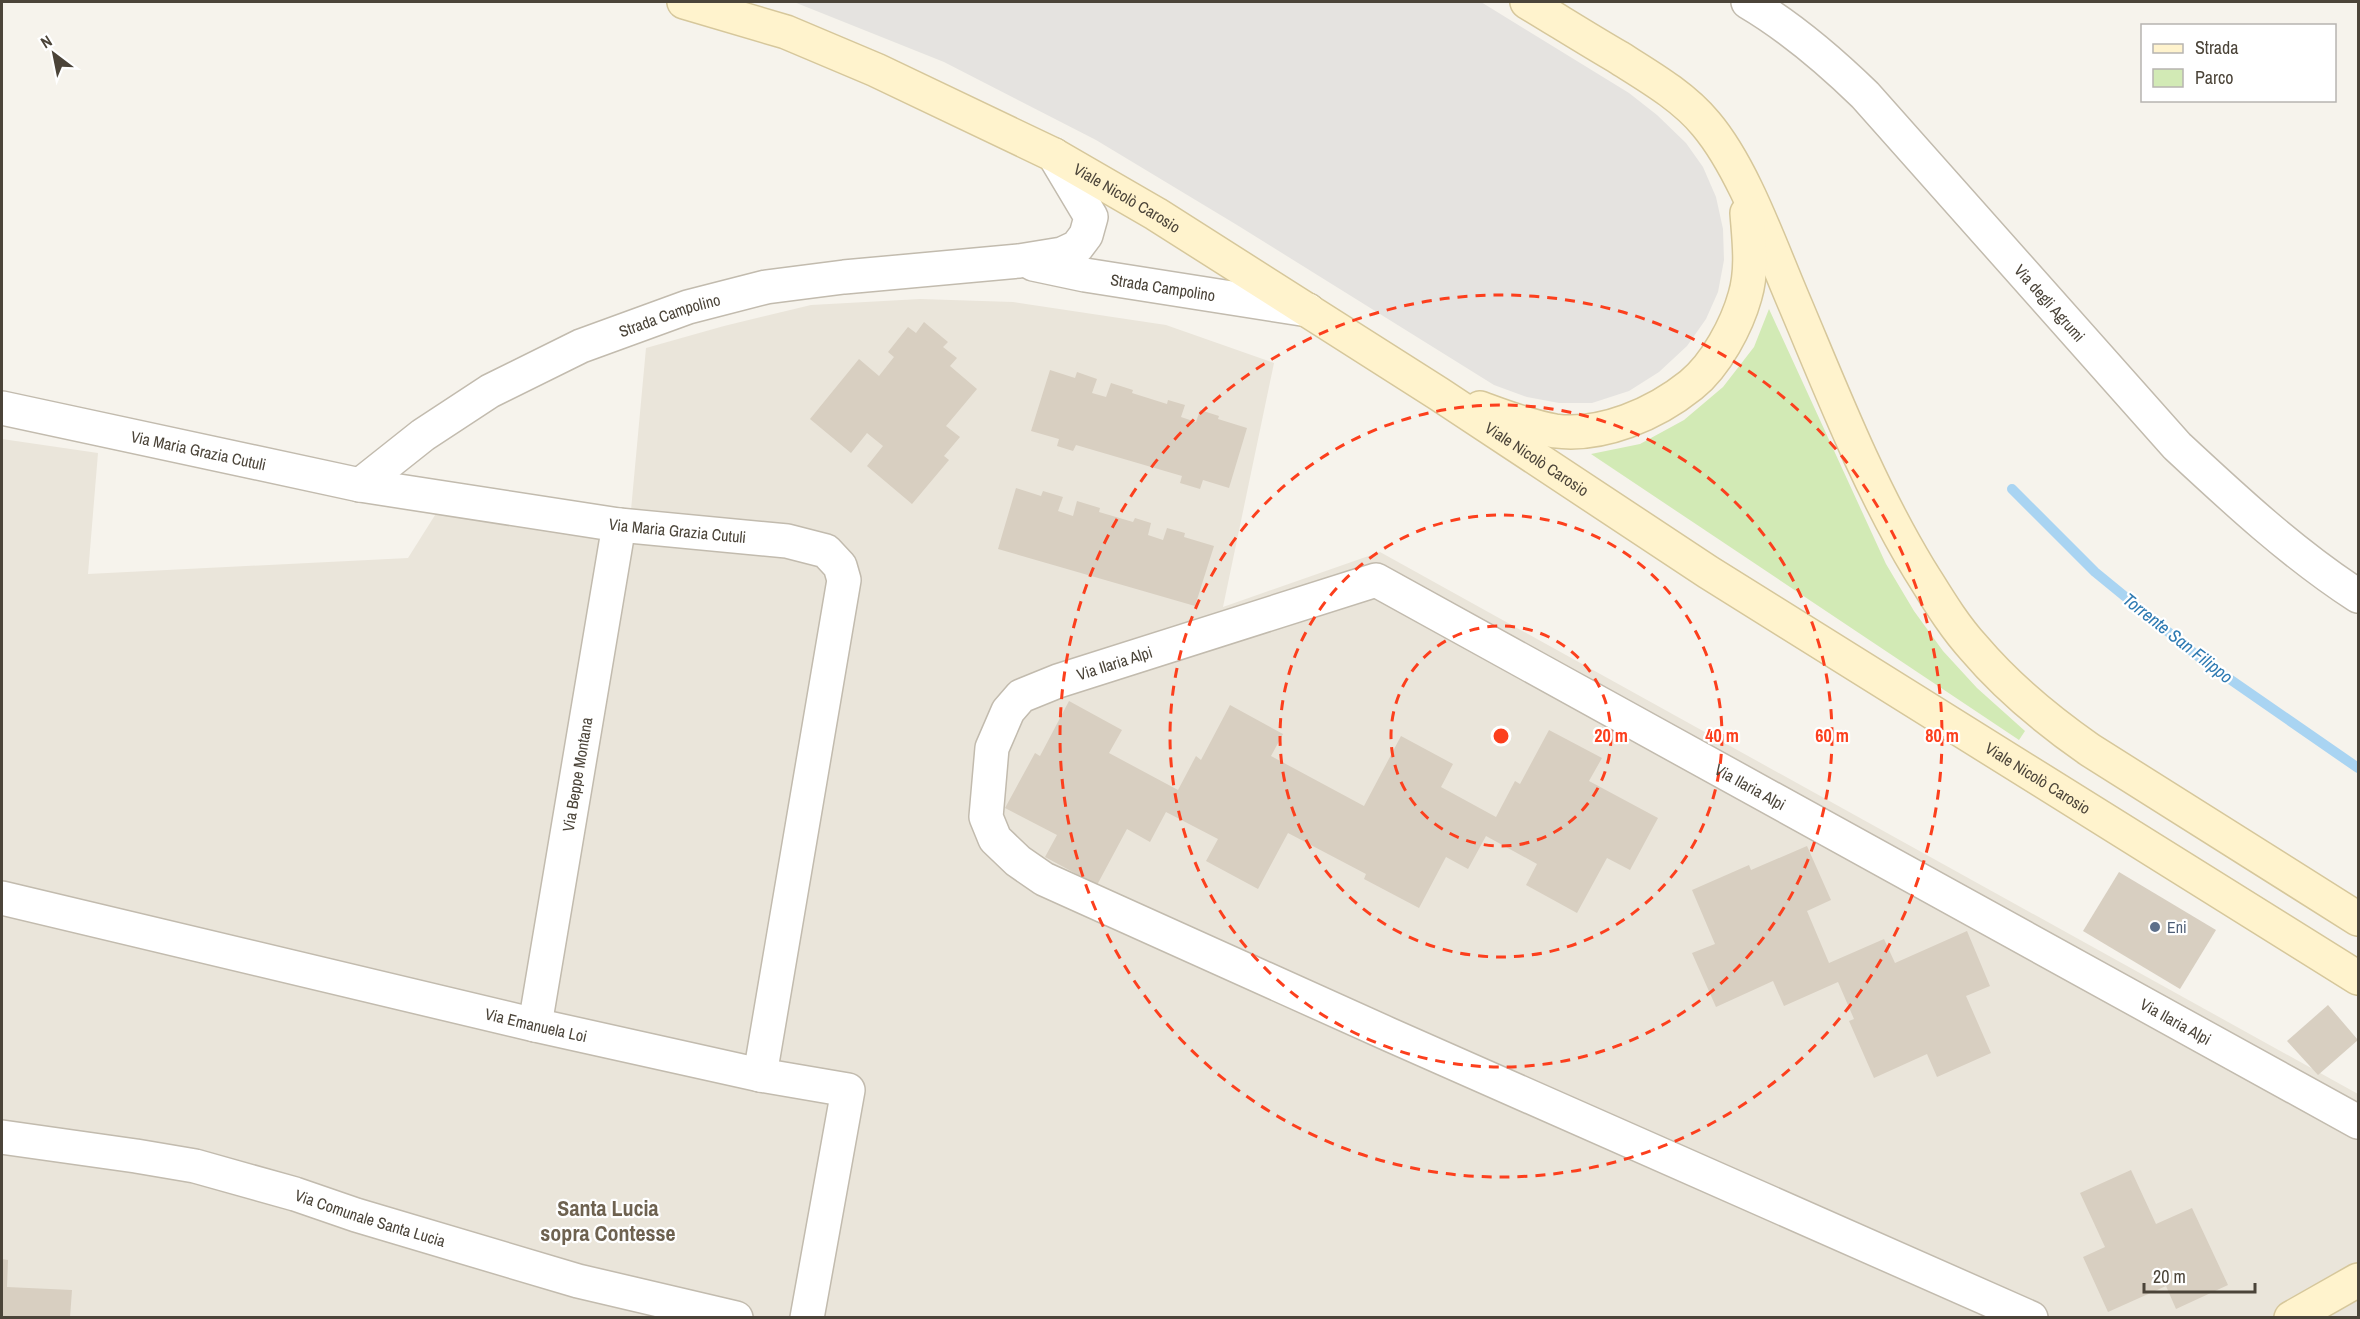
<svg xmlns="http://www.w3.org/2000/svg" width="2360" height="1319" font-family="'Archivo Narrow',sans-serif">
	<rect width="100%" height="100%" fill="#f6f3ec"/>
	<path fill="#eae5da" d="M920,299L1013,302L1166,325L1274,363L1223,607L1380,552L2358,1094V1317L2,1318V439L98,453L88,574L408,558L454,485L631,510L646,348L724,326L811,305Z"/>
	<path fill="#d2eab5" d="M1769,309L1886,564L1914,611L1943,651L1977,688L2025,731L2019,740L1591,454L1640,444L1684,420L1723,387L1754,347Z"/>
	<path fill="#e5e3e0" d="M794,2H1481L1629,93L1657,115L1686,143L1703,167L1716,197L1723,229L1724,260L1718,292L1706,319L1687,346L1659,372L1629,391L1592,403H1559L1527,397L1494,385L1237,225L1096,140L944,62Z"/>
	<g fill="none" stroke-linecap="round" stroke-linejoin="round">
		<path stroke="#a9d4f2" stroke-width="10" d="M2012,489L2095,572L2205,662L2358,768"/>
	</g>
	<g fill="#d8cfc1">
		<path d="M924,322L948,342L943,347L957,358L950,366L977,389L946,426L960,437L944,456L949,460L912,504L867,466L883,446L867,433L851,453L810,419L859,359L879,376L894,357L888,352L908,327L916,333Z"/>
		<path d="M1050,370L1075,378L1077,372L1097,379L1092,393L1106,397L1111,383L1133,390L1132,393L1167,404L1168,400L1185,405L1181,417L1196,422L1200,410L1219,416L1218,419L1247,428L1229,488L1203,480L1200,489L1180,483L1182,476L1076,445L1073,451L1057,446L1059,439L1031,431Z"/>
		<path d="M1016,488L1041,496L1043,491L1063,497L1058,511L1073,516L1077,501L1100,508L1099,512L1133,522L1135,518L1151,523L1148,535L1163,540L1167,528L1185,533L1184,537L1214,546L1195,606L998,549Z"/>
		<path d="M1069,701L1122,730L1109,753L1178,790L1196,756L1201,760L1230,705L1283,734L1271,756L1364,806L1401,736L1453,764L1441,787L1496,817L1515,781L1520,784L1549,730L1602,758L1589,781L1658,818L1630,870L1607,858L1577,913L1526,885L1537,864L1486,836L1468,869L1446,857L1419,908L1364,879L1366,874L1288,833L1258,889L1206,861L1218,839L1166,812L1150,842L1127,829L1097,885L1045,857L1057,835L1005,808L1035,753L1040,756Z"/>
		<path d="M1807,846L1831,900L1807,911L1829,963L1884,939L1895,963L1967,931L1990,986L1966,996L1991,1053L1937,1077L1927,1054L1874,1078L1849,1021L1854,1019L1838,982L1784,1006L1773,981L1716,1007L1692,953L1715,944L1692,890L1749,865L1751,870Z"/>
		<path d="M2119,872L2216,930L2180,989L2083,931Z"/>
		<path d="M2328,1005L2358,1040L2318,1075L2287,1041Z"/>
		<path d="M2131,1170L2156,1224L2192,1208L2228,1285L2176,1309L2166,1286L2108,1312L2083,1257L2105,1247L2080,1193Z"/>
		<path d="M2,1259L8,1260L7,1287L72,1290L70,1318H2Z"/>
	</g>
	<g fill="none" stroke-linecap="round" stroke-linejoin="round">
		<g stroke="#c2bbae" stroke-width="36">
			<g id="street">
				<path id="s1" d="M1748,2C1792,28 1829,60 1865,95L2177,446C2235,500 2292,553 2358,596"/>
				<path id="s2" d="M1033,264L1085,275L1308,310"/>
				<path id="s3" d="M2,408L360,485L619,525L787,541L826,551L840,566L844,580L760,1075"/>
				<path id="s4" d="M360,485L423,435L490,391L581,346L688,307L766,287L844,277L1019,261L1062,254L1077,247L1086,235L1091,217L1054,155"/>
				<path id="s5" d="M2,898L535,1025L760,1075L848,1090L807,1318"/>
				<path id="s6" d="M535,1025L619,525"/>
				<path id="s7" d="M2,1137L136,1156L195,1166L295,1194L356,1215L578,1281L736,1318"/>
				<path id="s8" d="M2031,1318L1388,1034L1044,879L1018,861L995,839L986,817L992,748L1008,711L1021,696L1058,681L1376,580L2358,1122"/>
			</g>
		</g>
		<g stroke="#d6c79b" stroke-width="36">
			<g id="secondary">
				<path id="s9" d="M684,2L786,32L876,70L1054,155L1156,214L1439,394L1708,572L2358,978"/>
				<path d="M1527,2C1557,20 1587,39 1618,57C1648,76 1683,96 1706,124C1743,168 1769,243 1792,297C1831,389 1867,483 1919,569C1936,596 1952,624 1974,648C2008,688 2047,720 2090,750L2358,919"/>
				<path d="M1480,408C1505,417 1530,427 1555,431C1602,437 1655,414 1691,385C1716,365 1737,325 1745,296C1753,269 1749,240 1747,213"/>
				<path d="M2291,1318L2358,1280"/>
			</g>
		</g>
		<use href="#street" stroke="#fff" stroke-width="33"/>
		<use href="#secondary" stroke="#fff3cd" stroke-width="33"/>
	</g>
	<g fill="none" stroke="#fc3f1d" stroke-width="3" stroke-dasharray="10 8">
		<circle cx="1501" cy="736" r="110"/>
		<circle cx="1501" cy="736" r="221"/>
		<circle cx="1501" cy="736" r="331"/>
		<circle cx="1501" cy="736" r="441"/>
	</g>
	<circle fill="#5c6f8a" stroke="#fff" stroke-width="2" cx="2155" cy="927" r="6"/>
	<g text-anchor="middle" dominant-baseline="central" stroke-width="4.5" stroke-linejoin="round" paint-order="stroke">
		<g font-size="16" fill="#4b4439" stroke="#fff">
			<text stroke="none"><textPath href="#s9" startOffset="486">Viale Nicolò Carosio</textPath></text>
			<text stroke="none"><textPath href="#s2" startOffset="132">Strada Campolino</textPath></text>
			<text stroke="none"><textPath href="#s1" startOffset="428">Via degli Agrumi</textPath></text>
			<text stroke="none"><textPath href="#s4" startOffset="356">Strada Campolino</textPath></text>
			<text stroke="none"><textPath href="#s3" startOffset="201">Via Maria Grazia Cutuli</textPath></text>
			<text stroke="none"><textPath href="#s9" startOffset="972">Viale Nicolò Carosio</textPath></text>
			<text stroke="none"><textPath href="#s3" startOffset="687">Via Maria Grazia Cutuli</textPath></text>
			<text stroke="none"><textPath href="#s8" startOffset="1396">Via Ilaria Alpi</textPath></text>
			<text stroke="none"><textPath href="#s6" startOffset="254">Via Beppe Montana</textPath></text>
			<text stroke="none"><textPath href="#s9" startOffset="1566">Viale Nicolò Carosio</textPath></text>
			<text stroke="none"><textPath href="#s8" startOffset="2098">Via Ilaria Alpi</textPath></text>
			<text stroke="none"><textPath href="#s8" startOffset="2584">Via Ilaria Alpi</textPath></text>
			<text stroke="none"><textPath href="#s5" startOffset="549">Via Emanuela Loi</textPath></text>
			<text stroke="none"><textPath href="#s7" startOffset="378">Via Comunale Santa Lucia</textPath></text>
		</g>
		<g font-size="16" fill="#4e5e75" stroke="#fff" text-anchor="start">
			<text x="2167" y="927">Eni</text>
		</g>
		<g font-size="18" font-style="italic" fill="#2e7ab2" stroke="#fff">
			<text transform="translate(2178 638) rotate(38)">Torrente San Filippo</text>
		</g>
		<g font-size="22" font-weight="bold" fill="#6e6250" stroke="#fff">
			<text x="608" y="1208">Santa Lucia<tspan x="608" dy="25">sopra Contesse</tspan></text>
		</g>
	</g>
	<circle cx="1501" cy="736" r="9" fill="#fc3f1d" stroke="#fff" stroke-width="3"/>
	<g font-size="18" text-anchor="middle" font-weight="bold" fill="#fc3f1d" stroke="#fff" stroke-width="4.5" stroke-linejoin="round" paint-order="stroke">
		<text x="1611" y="742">20 m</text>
		<text x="1722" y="742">40 m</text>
		<text x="1832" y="742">60 m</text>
		<text x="1942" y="742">80 m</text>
	</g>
	<rect width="2360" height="1319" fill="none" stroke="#4b4439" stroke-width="6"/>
	<rect x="2141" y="24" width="195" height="78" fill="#ffffff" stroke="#b7b4b0" stroke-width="1.5"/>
	<rect x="2153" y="44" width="30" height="9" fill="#fff3cd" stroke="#b7b4b0" stroke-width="1.5"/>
	<text x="2195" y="54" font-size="18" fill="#4b4439">Strada</text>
	<rect x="2153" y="69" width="30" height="18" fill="#d2eab5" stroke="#b7b4b0" stroke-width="1.5"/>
	<text x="2195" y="84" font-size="18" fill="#4b4439">Parco</text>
	<g transform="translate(54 54) rotate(328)" stroke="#ffffff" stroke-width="4.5" paint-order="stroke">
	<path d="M0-4.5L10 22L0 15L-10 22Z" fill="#4b4439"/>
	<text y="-9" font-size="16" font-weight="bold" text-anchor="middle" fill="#4b4439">N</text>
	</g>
	<path d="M2144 1283v9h111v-9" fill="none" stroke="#4b4439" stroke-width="3"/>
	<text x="2153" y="1283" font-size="18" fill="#4b4439" stroke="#ffffff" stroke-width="4.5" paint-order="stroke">20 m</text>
</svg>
